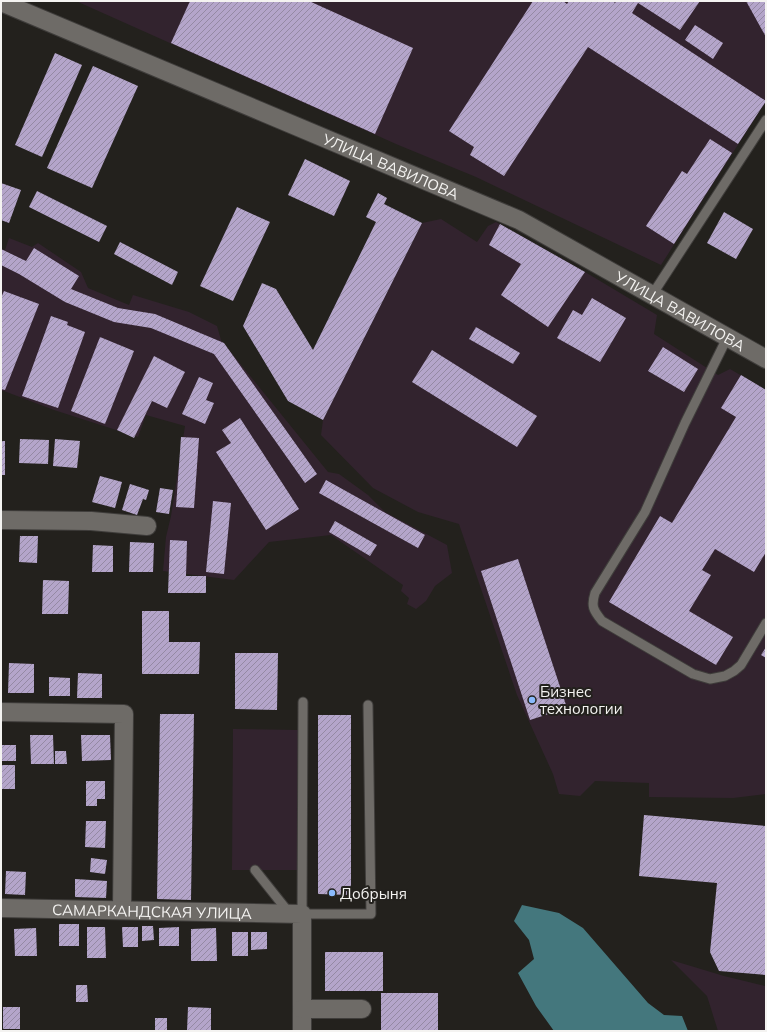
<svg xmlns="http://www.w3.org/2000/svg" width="767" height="1032" font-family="Mulish,sans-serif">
	<defs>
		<pattern id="building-hatch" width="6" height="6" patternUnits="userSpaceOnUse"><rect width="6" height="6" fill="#b4a5ca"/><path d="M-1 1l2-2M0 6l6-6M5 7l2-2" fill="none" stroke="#9489a3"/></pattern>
	</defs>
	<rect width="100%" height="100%" fill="#23211d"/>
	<g fill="#32232e">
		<path d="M76,1H766V101L661,265L476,177L396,144Z"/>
		<path d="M441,219L477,242L488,226L496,222L585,272L657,315L654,334L718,375L730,369L766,390V794L733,798L649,797V783L595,781L580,796L559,794L553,774L517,695L459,524L418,512L373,488L321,435L323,420L422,223Z"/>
		<path d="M9,238L32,247L38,243L81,272L88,288L129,305L133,295L189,312L217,326L221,340L328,472L339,474L368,495L385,512L447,545L452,573L435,586L426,601L416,609L407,604L409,598L401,591L403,585L331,535L269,542L234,580L163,571L166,537L171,516L185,426L146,415L138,437L54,410L4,391H1V249L5,250Z"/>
		<path d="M233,729L299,730L298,870H232Z"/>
		<path d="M671,960L724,976L765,986L766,984V1031H718L707,996Z"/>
	</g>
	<path fill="#44777d" d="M522,905L559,913L583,928L648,1003L664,1015L682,1016L688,1031H554L536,1006L518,973L534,959L529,940L514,921Z"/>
	<g fill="url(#building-hatch)">
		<path d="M190,1H309L413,48L375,134L171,43Z"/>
		<path d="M533,1H563L567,4L569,1H613L615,3L616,1H700L680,30L638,3L632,13L766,101L738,144L588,47L504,176L470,155L474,147L449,131Z"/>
		<path d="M746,1H766V37Z"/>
		<path d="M695,25L723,43L713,59L685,40Z"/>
		<path d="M55,53L82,65L42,157L15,145Z"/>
		<path d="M93,66L138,86L92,188L47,168Z"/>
		<path d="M710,139L732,153L674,244L646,226L682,171L687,174Z"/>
		<path d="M305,159L350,181L334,216L288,195Z"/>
		<path d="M1,183L21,190L9,223L1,220Z"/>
		<path d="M37,191L107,226L99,242L29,207Z"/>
		<path d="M378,193L387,198L384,204L422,223L323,420L288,401L243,326L262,283L276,289L313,350L376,222L366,217Z"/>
		<path d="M237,207L270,222L233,301L200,286Z"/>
		<path d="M724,212L753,229L736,259L707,243Z"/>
		<path d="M500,224L585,272L548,327L501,295L521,264L489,245Z"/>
		<path d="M120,242L178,272L172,285L114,254Z"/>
		<path d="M34,248L79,276L71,289L118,308L155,314L224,343L317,474L305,483L214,354L151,328L114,322L65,302L19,274L1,265V249L26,261Z"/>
		<path d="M4,291L39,304L5,390L1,389V298Z"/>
		<path d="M592,298L626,318L600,362L557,338L573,310L582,315Z"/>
		<path d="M51,316L68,322L67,325L85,332L58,408L22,396Z"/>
		<path d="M476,327L520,353L513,364L469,339Z"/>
		<path d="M100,337L134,351L105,424L71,411Z"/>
		<path d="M663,347L698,369L684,392L648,371Z"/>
		<path d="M432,350L537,416L517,447L412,382Z"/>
		<path d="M154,356L185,372L167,408L152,401L134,438L117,430Z"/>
		<path d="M741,375L766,390V552L754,572L715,549L702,570L711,575L689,611L733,637L716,665L609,602L660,516L672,523L736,417L721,408Z"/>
		<path d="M199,377L213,383L206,400L214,403L205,424L182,414Z"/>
		<path d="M240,418L299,509L266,530L216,452L231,443L222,430Z"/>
		<path d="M181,437L199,438L194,508L176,507Z"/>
		<path d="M20,439L49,440L48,464L19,463Z"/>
		<path d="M55,439L80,441L77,468L53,466Z"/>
		<rect x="1" y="441" width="4" height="34"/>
		<path d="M100,476L122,482L115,508L92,502Z"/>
		<path d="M326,480L425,535L418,548L319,493Z"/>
		<path d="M130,484L149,490L146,500L143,499L137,515L122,510Z"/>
		<path d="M160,488L173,490L169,514L156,512Z"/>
		<path d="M213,501L231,503L224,574L206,572Z"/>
		<path d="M335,521L377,545L370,556L329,532Z"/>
		<path d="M20,536H38L37,563L19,562Z"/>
		<path d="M170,540L187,541L186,576H206V593H168Z"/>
		<path d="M130,542L154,543L153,572H129Z"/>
		<path d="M93,545L113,546V572H92Z"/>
		<path d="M518,559L567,708L530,720L481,571Z"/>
		<path d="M43,580L69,581L68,614H42Z"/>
		<path d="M142,611H169V642H200L199,674H142Z"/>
		<path d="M766,647V658L761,655Z"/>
		<path d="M235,653H278L277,710L235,709Z"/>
		<path d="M9,663L34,664V693H8Z"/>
		<path d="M78,673L102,674V698H77Z"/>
		<path d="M49,677L70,678V696H49Z"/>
		<path d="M160,714H194L191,900L157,899Z"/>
		<path d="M318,715H351V895L318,894Z"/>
		<path d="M30,735H53L54,764H31Z"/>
		<path d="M81,735H110L111,760L82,761Z"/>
		<rect x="1" y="745" width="15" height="16"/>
		<path d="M55,751H66L67,764H55Z"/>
		<rect x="1" y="765" width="14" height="24"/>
		<path d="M86,781H105V799H97V806H86Z"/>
		<path d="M644,815L766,826V975L719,971L710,952L717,883L639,876Z"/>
		<path d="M86,821H106L105,848L85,847Z"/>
		<path d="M91,858L107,860L105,874L90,872Z"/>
		<path d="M6,871L26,872L25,895L5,894Z"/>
		<path d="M75,879L107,881L106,898L75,897Z"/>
		<rect x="59" y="924" width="20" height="22"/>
		<path d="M142,926H153L154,940L142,941Z"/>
		<path d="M87,927H105L106,958H87Z"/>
		<path d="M122,927H138V947H123Z"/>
		<path d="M179,927V946H159V928Z"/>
		<path d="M36,928L37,956H15L14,929Z"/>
		<path d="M216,928L217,961H191V929Z"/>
		<rect x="232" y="932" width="16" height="24"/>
		<path d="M251,932H267V949L251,950Z"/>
		<rect x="325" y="952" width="58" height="39"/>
		<path d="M76,985H87L88,1002H76Z"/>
		<rect x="381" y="993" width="57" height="38"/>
		<rect x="3" y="1007" width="17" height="22"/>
		<path d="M188,1007L211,1008V1031H187Z"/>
		<rect x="155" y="1018" width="12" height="13"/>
	</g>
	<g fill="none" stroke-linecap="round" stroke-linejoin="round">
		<g stroke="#3f3d3b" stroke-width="11">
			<g id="service">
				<path d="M652,295L766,120"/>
				<path d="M727,338L685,423L645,512L595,593C591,606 593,610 602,621L693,674L710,679L725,676L734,671L741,665L766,623"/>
				<path d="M303,702L302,914H371L368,705"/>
				<path d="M255,870L290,914"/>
			</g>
		</g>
		<g stroke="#3f3d3b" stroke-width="20">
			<g id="minor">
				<path id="s1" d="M1,2L519,220L766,359"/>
				<path d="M1,520L91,521L147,526"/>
				<path d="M1,712L124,714L122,910"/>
				<path id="s2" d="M1,908L302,914V1031"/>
				<path d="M302,1009H362"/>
			</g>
		</g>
		<use href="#service" stroke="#6e6b67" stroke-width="9"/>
		<use href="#minor" stroke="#6e6b67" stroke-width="18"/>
	</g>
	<g fill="#8abafc" stroke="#23211d" stroke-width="1.5">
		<circle cx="532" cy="700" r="4"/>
		<circle cx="332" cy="893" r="4"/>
	</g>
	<g text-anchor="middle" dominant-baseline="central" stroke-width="4" stroke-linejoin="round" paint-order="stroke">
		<g font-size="15" fill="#f4f3f1" stroke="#23211d">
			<text stroke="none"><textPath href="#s1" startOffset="423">УЛИЦА ВАВИЛОВА</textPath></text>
			<text stroke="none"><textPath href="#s1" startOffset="747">УЛИЦА ВАВИЛОВА</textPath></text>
			<text stroke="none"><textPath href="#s2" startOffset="151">САМАРКАНДСКАЯ УЛИЦА</textPath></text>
		</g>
		<g font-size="15" fill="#f4f3f1" stroke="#23211d" text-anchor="start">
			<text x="540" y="691">Бизнес<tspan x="540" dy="17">технологии</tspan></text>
			<text x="340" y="893">Добрыня</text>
		</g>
	</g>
	<rect width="767" height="1032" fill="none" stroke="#f4f3f1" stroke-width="4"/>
</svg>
